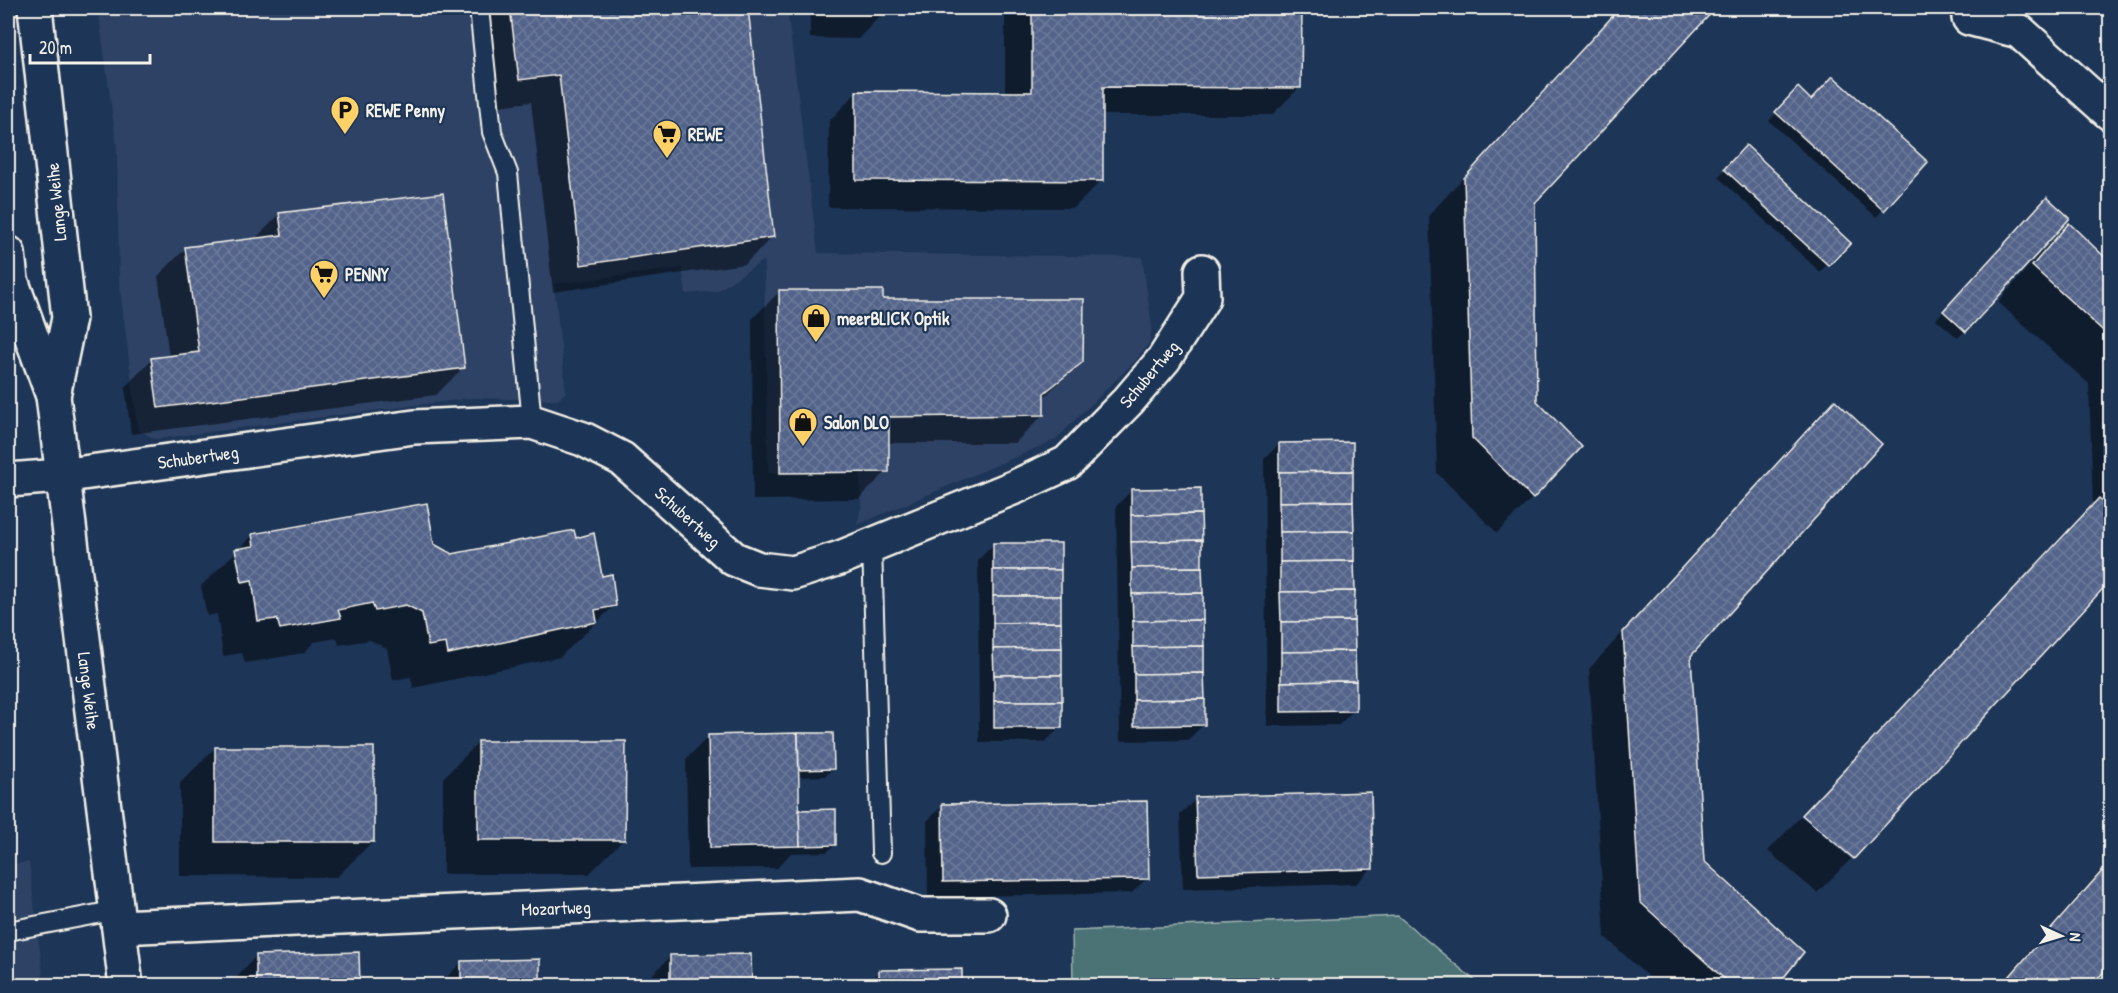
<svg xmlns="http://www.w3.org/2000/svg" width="2118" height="993" font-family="'Patrick Hand',sans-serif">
	<defs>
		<pattern id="building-cross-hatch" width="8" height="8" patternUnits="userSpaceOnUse" patternTransform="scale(1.5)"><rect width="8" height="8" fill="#52638a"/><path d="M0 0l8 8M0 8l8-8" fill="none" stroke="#6c7a9a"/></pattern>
	</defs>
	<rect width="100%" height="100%" fill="#1d3557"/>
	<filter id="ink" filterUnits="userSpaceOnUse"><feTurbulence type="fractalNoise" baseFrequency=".0167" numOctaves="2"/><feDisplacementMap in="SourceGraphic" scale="12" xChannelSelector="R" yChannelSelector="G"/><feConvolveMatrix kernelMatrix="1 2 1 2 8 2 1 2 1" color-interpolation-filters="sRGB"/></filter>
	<g filter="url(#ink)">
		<g fill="#2d4366">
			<path d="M98,8H787L818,253L1142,257L1152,327L1149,343L1134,362L1055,440L857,525L861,508L860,472L768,473L764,260L717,291L686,294L682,268L554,284L566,392L558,400L472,398L155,439L138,430L119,281L117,148Z"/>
			<path d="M29,862L44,985L8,986V865Z"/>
		</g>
		<path fill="#4c7376" stroke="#a0b2af" stroke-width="1.5" d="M1398,916L1480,985H1073L1072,931Z"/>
		<g fill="#0007">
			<path d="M480,8H746L772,237L745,264L553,292L531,102L492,107Z"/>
			<path d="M810,8H885V11L858,39L810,38Z"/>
			<path d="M1005,8H1300V87L1272,115H1101L1102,180L1074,208L828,207L829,121L856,93H1005Z"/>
			<path d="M1620,8H1714L1533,202L1532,498L1497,533L1437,473L1429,215Z"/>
			<path d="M1791,97L1811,101L1883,210L1876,217L1769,121Z"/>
			<path d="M1738,155L1848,243L1820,272L1718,177Z"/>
			<path d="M2040,206L1965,331L1958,338L1936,319Z"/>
			<path d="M280,214L464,367L436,395L131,434L125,387L152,359L169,357L158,276L186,248L254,240Z"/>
			<path d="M2069,225L2110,264V578L1853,857L1803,814L2093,507L2089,384L1998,302L2034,260Z"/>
			<path d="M780,291L881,301L1082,361L1043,398V415L1015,443H887V471L859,499L753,500L752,319Z"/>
			<path d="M1836,402L1689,655L1702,862L1775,986H1658L1605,937L1589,669Z"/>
			<path d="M1279,444L1354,710L1339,725L1267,726L1264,459Z"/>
			<path d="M1132,490L1203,725L1188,740L1120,741L1116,506Z"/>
			<path d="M253,535L433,545L452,556L575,540L615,605L560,657L413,688L411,677L393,680L387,649L370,640L339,645L337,638L314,642L304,653L245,663L242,653L223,656L217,614L207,616L201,586Z"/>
			<path d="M993,545L1061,727L1045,742H979L978,560Z"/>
			<path d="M831,734L832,769L825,776L797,777L798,811L835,845L827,852L791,853L777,868L688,869L686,759L708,737Z"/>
			<path d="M478,743L624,839L589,874H443V778Z"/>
			<path d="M215,748L372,842L337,877L180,876V783Z"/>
			<path d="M1196,799L1372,868L1356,884L1183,889L1180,814Z"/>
			<path d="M942,806L1147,878L1132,893L928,897L927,821Z"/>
			<path d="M1801,816L1851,859L1817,893L1768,851Z"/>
			<path d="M2110,860V962L2089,986H1999Z"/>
			<path d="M256,956L359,986H229Z"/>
			<path d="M670,957L750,986H641Z"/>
			<path d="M462,962L539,986H438Z"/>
			<path d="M880,971L961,986H866Z"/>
		</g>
		<g fill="url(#building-cross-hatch)" stroke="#f4f1e8" stroke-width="1.5">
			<path d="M510,8H748L774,237L581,265L559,75L519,80Z"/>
			<path d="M837,8H887V12L837,11Z"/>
			<path d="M1032,8H1302L1301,88L1103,87V181L856,180V91L1032,92Z"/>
			<path d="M1620,8H1716L1535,203L1537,401L1582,447L1533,499L1472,438L1464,178Z"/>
			<path d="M1833,76L1928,162L1884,211L1775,112L1798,87L1811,100Z"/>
			<path d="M1746,145L1851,243L1829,266L1724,169Z"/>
			<path d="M443,193L465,368L158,408L151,358L199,352L185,247L282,235L279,213Z"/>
			<path d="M2047,197L2070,218L1966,332L1943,311Z"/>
			<path d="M2069,223L2110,262V337L2032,266Z"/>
			<path d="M779,290H883V299H1084L1083,362L1044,393V415L889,417V472L780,473Z"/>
			<path d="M1835,400L1882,444L1691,656L1704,861L1804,952L1777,986H1732L1640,902L1623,632Z"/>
			<path d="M1353,442V471L1279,472V443Z"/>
			<path d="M1353,471V501L1279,502V472Z"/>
			<path d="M1201,488V514L1131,515V489Z"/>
			<path d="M2099,498L2110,507V581L1854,859L1802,815Z"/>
			<path d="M1353,501L1354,531L1280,532L1279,502Z"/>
			<path d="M427,503L434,544L452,554L574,530L576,538L594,533L602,576L612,574L616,606L595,610L597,622L448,654L446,643L428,646L422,613L406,605L375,611L372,603L338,610L341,618L280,629L277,619L258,621L252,580L242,582L235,549L254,546L252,534Z"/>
			<path d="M1201,514L1202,540L1131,542V515Z"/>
			<path d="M1354,531V561L1280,562V532Z"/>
			<path d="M1202,540V567L1132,568L1131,542Z"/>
			<rect x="993" y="543" width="68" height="27"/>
			<path d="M1354,561L1355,591L1280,592V562Z"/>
			<path d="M1202,567L1203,593L1132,594V568Z"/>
			<rect x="993" y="570" width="68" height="26"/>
			<path d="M1355,591L1354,621L1281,622L1280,592Z"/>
			<path d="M1203,593V620L1133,621L1132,594Z"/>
			<path d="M993,596H1061V622L993,623Z"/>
			<path d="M1203,620L1204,646L1133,647V621Z"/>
			<path d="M1354,621L1355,651L1281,652V622Z"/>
			<path d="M1061,622L1062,648L993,649V623Z"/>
			<path d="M1204,646V673L1134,674L1133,647Z"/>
			<path d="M1062,648V675H994L993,649Z"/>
			<path d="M1355,651L1356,681L1281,682V652Z"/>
			<path d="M1204,673L1205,699L1134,700V674Z"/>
			<rect x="994" y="675" width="68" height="26"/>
			<path d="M1356,681V711L1281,712V682Z"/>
			<path d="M1205,699V725L1134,726V700Z"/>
			<rect x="994" y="701" width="68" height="27"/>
			<path d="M798,733L800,846L710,848L708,735Z"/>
			<path d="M798,733H833L834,769L799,770Z"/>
			<path d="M478,741H626L625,840H478Z"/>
			<rect x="215" y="747" width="159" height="95"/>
			<path d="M1371,792L1373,869L1198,874L1195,797Z"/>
			<path d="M1147,801L1149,879L943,882L942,804Z"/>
			<path d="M836,809V845L800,846L799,810Z"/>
			<path d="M2110,862V965L2091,986H2001Z"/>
			<path d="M359,952L360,986H256V955Z"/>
			<path d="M751,954L752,986H670V955Z"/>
			<path d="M540,959V986H461V961Z"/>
			<path d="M962,969V986H879V970Z"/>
		</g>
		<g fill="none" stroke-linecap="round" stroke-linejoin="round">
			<g stroke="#f4f1e8" stroke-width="22">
				<g id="lane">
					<path d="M479,8L492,132L508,173L532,422"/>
					<path d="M872,545L881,853"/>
					<path d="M8,931L118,910"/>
				</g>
			</g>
			<g stroke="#f4f1e8" stroke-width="38">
				<g id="street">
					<path d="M35,8L69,318L53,396"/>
					<path d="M1969,18L2019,31L2110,113"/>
					<path d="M8,253L11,280L53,396L126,986"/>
					<path d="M8,480L61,476L414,427L532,422L583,439L622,459L734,559L759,569L793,573L840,558L1015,487L1067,463L1129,400L1164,359L1203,298L1202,271"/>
					<path d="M119,927L860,894L920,915H989"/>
				</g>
			</g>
			<use href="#lane" stroke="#1d3557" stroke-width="18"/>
			<use href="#street" stroke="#1d3557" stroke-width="33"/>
		</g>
	</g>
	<defs>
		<g id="parking-pin" transform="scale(1.5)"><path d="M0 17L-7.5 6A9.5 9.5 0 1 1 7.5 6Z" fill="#ffd166" stroke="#1d3557"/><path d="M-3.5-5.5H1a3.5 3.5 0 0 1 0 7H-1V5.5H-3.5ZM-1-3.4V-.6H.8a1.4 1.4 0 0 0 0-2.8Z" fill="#111"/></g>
		<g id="supermarket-pin" transform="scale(1.5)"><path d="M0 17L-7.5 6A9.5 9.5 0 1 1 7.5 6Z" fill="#ffd166" stroke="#1d3557"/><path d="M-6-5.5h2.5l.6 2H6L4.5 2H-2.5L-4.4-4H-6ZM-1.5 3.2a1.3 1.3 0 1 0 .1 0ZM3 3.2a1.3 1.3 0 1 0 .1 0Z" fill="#111"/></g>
		<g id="shop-pin" transform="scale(1.5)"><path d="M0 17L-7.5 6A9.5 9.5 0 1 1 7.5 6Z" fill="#ffd166" stroke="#1d3557"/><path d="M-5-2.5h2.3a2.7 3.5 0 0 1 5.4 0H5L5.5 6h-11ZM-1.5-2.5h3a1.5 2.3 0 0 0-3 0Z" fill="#111"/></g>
	</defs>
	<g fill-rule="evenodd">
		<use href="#parking-pin" x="345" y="110"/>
		<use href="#supermarket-pin" x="667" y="134"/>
		<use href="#supermarket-pin" x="324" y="274"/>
		<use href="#shop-pin" x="816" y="318"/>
		<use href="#shop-pin" x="803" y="422"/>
	</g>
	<g text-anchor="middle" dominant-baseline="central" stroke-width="4.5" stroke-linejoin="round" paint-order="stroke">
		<g font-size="18" font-weight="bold" fill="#f4f1e8" stroke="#1d3557" text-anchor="start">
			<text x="366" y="110">REWE Penny</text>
			<text x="688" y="134">REWE</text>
			<text x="345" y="274">PENNY</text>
			<text x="837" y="318">meerBLICK Optik</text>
			<text x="824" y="422">Salon DLO</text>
		</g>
		<g font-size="18" fill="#f4f1e8" stroke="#1d3557">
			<text transform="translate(56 202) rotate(-96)">Lange Weihe</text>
			<text transform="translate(1149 374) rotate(-50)">Schubertweg</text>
			<text transform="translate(198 457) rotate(-8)">Schubertweg</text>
			<text transform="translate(688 517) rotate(42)">Schubertweg</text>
			<text transform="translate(89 691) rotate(83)">Lange Weihe</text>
			<text transform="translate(556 908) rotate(-2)">Mozartweg</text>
		</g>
	</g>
	<rect width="2118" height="993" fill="none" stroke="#1d3557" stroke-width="30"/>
	<rect x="15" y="15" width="2088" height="963" fill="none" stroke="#f4f1e8" stroke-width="2" filter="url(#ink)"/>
	<g transform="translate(2061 936) rotate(94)" stroke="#1d3557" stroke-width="4.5" paint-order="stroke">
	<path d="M0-4.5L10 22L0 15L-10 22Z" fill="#f4f1e8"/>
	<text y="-9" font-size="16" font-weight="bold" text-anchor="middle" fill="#f4f1e8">N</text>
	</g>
	<path d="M30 54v9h120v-9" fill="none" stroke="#f4f1e8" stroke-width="3"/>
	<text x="39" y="54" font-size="18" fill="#f4f1e8" stroke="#1d3557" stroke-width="4.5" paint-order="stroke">20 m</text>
</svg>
